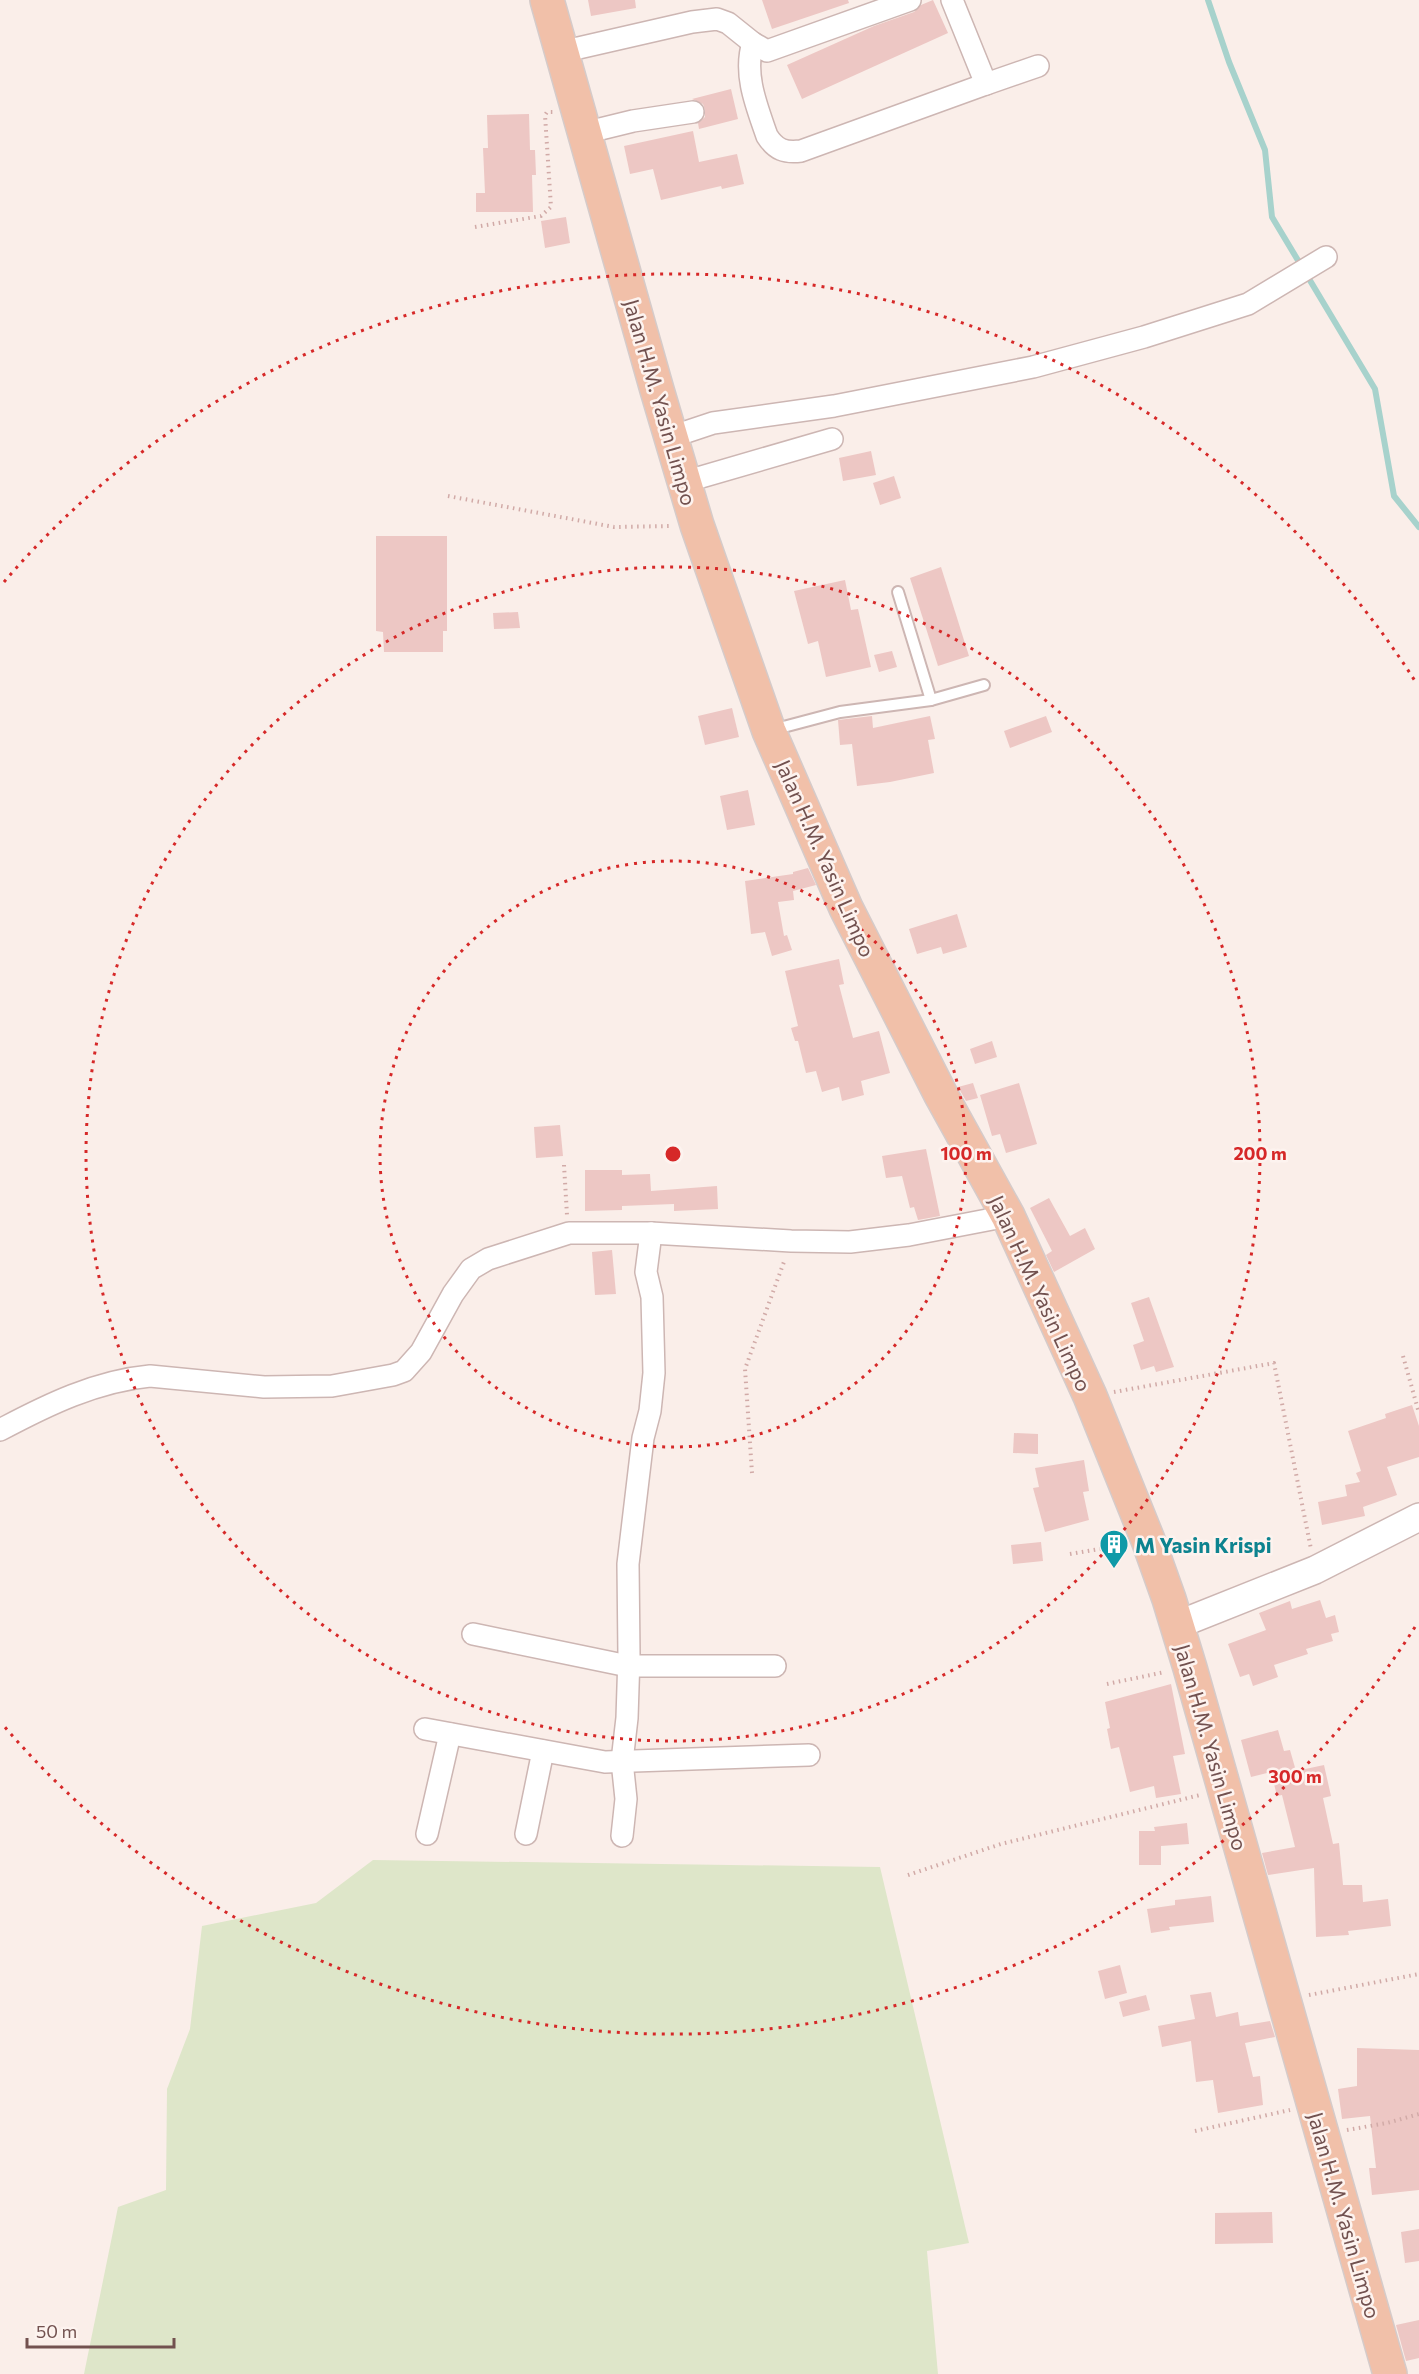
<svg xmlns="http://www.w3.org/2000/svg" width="1419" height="2374" font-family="Commissioner,sans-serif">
	<rect width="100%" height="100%" fill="#faeee9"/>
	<path fill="#dee6c9" d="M373,1860L880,1867L969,2243L927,2251L938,2374H84L118,2207L166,2190L167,2089L190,2029L202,1926L316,1903Z"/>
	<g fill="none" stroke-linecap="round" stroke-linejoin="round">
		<path stroke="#a7d2cc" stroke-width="6" d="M1208,0L1229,62L1265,150L1272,217L1375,389L1394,496L1419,527"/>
	</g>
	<g fill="#edc7c4">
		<path d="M588,0H635L636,8L591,16Z"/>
		<path d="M762,0H848L849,3L772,29Z"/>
		<path d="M933,0L948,33L802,99L787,65L874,26L914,12L921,5Z"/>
		<path d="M731,89L738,119L699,129L698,123L705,117V110L703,104L692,99Z"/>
		<path d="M529,114L530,150H535L536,175H532L533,212H476V193H485L483,148H488L487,115Z"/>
		<path d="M693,131L699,162L737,154L744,184L722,189L721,186L661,200L653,169L630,174L624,146Z"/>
		<path d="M566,217L570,243L545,248L541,221Z"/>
		<path d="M871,451L876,475L843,481L839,458Z"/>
		<path d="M894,476L901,498L880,505L873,483Z"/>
		<path d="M376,536H447V631H443V652H384L383,632L376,631Z"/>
		<path d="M941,567L969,656L938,666L910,578Z"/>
		<path d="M845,580L851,610L858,609L871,667L826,677L818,641L808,644L794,591Z"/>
		<path d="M518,612L520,628L494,629L493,613Z"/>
		<path d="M892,651L897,667L879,672L874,655Z"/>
		<path d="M732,708L739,737L705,745L698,716Z"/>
		<path d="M872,716L873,728L930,716L935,739L928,740L934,773L890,782L857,786L852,744L840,745L838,720Z"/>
		<path d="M1046,716L1052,732L1010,748L1004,731Z"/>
		<path d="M748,790L755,825L727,830L720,796Z"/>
		<path d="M808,868L816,885L793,891L794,900L778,902L784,936L787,935L792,950L772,956L765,932L751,934L745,881L793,874V872Z"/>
		<path d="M957,914L967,947L943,954L941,947L917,954L909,929Z"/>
		<path d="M839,959L844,984L839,985L853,1038L879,1031L890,1073L861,1081L864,1095L842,1101L839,1087L822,1092L816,1071L806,1073L798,1041H795L791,1028L798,1026L785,971Z"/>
		<path d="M992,1041L997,1057L975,1064L970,1049Z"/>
		<path d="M973,1083L978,1098L966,1101L958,1087Z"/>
		<path d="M1019,1083L1037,1144L1006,1153L1000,1134L992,1136L980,1095Z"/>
		<path d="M560,1125L563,1156L536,1158L534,1127Z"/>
		<path d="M926,1149L940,1216L918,1220L914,1207L910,1208L902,1176L886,1178L882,1156Z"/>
		<path d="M585,1170H622V1175L650,1174L651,1191L717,1186L718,1209L674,1211V1204L622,1206V1210L585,1211Z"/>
		<path d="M1049,1198L1070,1236L1085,1228L1095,1249L1054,1272L1046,1255L1052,1251L1030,1208Z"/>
		<path d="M612,1250L616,1294L595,1295L592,1252Z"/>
		<path d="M1149,1297L1174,1367L1156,1372L1154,1366L1141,1370L1133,1345L1144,1341L1131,1303Z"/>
		<path d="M1412,1405L1419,1426V1457L1387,1467L1397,1495L1363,1507L1365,1516L1322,1525L1318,1502L1347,1496L1345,1485L1360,1482L1356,1473L1361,1471L1348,1431L1386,1418L1385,1414Z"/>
		<path d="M1014,1433L1038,1434V1454L1013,1453Z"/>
		<path d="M1084,1460L1089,1491L1083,1492L1089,1520L1045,1532L1033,1488L1039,1487L1035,1468Z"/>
		<path d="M1041,1542L1043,1561L1013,1564L1011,1545Z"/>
		<path d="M1320,1600L1326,1618L1335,1615L1339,1632L1331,1634L1333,1641L1306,1649L1308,1654L1274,1665L1278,1677L1253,1686L1249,1674L1240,1677L1228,1644L1266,1630L1259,1613L1290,1601L1292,1609Z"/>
		<path d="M1171,1684L1185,1754L1173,1756L1181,1794L1156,1798L1154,1786L1130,1792L1119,1747L1111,1749L1107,1729L1110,1728L1105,1702Z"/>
		<path d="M1278,1730L1284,1751L1290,1750L1296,1771L1324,1765L1331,1796L1323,1798L1333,1844L1339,1843L1343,1885H1362L1363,1902L1388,1899L1391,1926L1348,1931L1349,1935L1316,1937L1314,1868L1268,1875L1262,1853L1295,1847L1282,1795L1277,1796L1271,1772L1251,1777L1241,1740Z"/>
		<path d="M1187,1823L1189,1844L1161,1846V1865H1139V1831H1155L1154,1827Z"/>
		<path d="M1211,1896L1214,1922L1169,1927L1170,1930L1151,1933L1147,1909L1175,1905V1900Z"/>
		<path d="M1120,1965L1127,1993L1105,1999L1098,1971Z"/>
		<path d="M1211,1992L1216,2017L1238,2012L1240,2026L1270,2021L1275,2037L1245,2043L1253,2077L1260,2076L1263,2105L1218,2113L1213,2080L1196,2082L1191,2041L1162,2047L1158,2026L1195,2019L1190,1995Z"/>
		<path d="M1146,1995L1150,2010L1123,2017L1119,2002Z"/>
		<path d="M1357,2048L1419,2050V2190L1372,2195L1369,2168H1376L1370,2116L1342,2119L1338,2089L1357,2086Z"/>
		<path d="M1272,2212L1273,2243L1215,2244V2213Z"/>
		<path d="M1419,2229V2261L1405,2263L1401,2232Z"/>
		<path d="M1419,2320V2358L1406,2361L1396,2325Z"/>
	</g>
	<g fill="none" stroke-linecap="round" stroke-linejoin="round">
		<g stroke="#cdb6b3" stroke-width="14">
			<g id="service">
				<path d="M898,592L931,700"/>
				<path d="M772,730L840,712L931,700L984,685"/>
			</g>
		</g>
		<g stroke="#cdb6b3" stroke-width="24">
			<g id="minor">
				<path d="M753,43C743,74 757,107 767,136C776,150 785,153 801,151L986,84L952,0"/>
				<path d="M561,52L692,22L717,19L728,23L753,43L767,51L910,0"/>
				<path d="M986,84L1038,66"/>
				<path d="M584,133L633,121L693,112"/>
				<path d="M671,437L713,423L834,406L1033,367L1144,337L1248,304L1326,257"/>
				<path d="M684,482L832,439"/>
				<path d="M0,1430C47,1405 96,1381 150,1376L264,1387L332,1386L393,1375L404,1371L421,1352L453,1294L471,1269L488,1259L569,1233H651L791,1241L850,1242L909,1235L1008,1216"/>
				<path d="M473,1634L628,1666H775"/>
				<path d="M425,1729L605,1762L809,1755"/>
				<path d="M427,1834L450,1734"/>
				<path d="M526,1834L543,1751"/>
				<path d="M622,1836L626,1799L622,1761L627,1718L629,1656L628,1564L643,1438L650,1411L654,1373L652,1297L646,1272L651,1233"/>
			</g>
		</g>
		<g stroke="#cdb6b3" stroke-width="30">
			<path id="tertiary" d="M1177,1625L1315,1570L1419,1517"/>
		</g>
		<g stroke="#d5cbca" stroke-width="36">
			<path id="primary" d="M547,0L657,390L697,525L769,731L846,908L941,1095L1008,1216L1090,1396L1148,1540L1169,1599L1190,1668L1390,2374"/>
		</g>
		<g stroke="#d1aaa7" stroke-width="4" stroke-dasharray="1.5 4.5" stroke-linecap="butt">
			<path d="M475,227L541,216L551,207L545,115L547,112H553"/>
			<path d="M448,496L614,527L672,526"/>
			<path d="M564,1165L567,1215"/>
			<path d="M1403,1356L1419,1413"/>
			<path d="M1114,1392L1274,1363L1311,1549"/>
			<path d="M752,1473L745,1369L785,1259"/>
			<path d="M1070,1554L1124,1545"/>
			<path d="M1107,1684L1165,1672"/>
			<path d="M908,1875L1001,1844L1200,1795"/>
			<path d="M1309,1995L1419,1974"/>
			<path d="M1347,2130L1387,2123L1419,2114"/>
			<path d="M1195,2131L1290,2110"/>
		</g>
		<use href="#service" stroke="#fff" stroke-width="10"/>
		<use href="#minor" stroke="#fff" stroke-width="21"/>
		<use href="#tertiary" stroke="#fff" stroke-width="27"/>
		<use href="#primary" stroke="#f1c0a9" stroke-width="33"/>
	</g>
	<g fill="none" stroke="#d62828" stroke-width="3" stroke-dasharray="3 6">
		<circle cx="673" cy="1154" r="293"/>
		<circle cx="673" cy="1154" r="587"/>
		<path d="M1415 1627A880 880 0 0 1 4 1726M4 582A880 880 0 0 1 1415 681"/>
	</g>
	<defs>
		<g id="building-pin" transform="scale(1.5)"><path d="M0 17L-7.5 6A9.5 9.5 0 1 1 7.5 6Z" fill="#0f9aa8" stroke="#fdf3ef"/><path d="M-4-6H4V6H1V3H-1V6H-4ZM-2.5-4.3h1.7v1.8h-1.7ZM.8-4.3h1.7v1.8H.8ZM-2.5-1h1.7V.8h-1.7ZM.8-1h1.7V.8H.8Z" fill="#fff"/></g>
	</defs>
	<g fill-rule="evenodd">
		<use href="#building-pin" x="1114" y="1544"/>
	</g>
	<g text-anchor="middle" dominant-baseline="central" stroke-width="5" stroke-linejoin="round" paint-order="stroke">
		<g font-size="21" fill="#72514f" stroke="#fdf3ef">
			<text transform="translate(661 402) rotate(74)">Jalan H.M. Yasin Limpo</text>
			<text transform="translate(826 858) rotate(66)">Jalan H.M. Yasin Limpo</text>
			<text transform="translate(1041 1293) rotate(65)">Jalan H.M. Yasin Limpo</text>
			<text transform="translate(1212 1747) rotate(74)">Jalan H.M. Yasin Limpo</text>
			<text transform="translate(1345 2215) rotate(74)">Jalan H.M. Yasin Limpo</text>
		</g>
		<g font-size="21" font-weight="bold" fill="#0d838f" stroke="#fdf3ef" text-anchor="start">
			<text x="1135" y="1544">M Yasin Krispi</text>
		</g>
	</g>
	<circle cx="673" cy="1154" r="9" fill="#d62828" stroke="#fdf3ef" stroke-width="3"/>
	<g font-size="18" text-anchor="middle" font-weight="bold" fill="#d62828" stroke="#fdf3ef" stroke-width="5" stroke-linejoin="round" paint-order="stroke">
		<text x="966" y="1160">100 m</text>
		<text x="1260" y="1160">200 m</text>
		<text x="1295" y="1783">300 m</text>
	</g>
	<path d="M27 2338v9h147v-9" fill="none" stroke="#72514f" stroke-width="3"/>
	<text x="36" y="2338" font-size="18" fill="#72514f" stroke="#fdf3ef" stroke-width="4.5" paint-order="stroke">50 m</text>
</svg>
